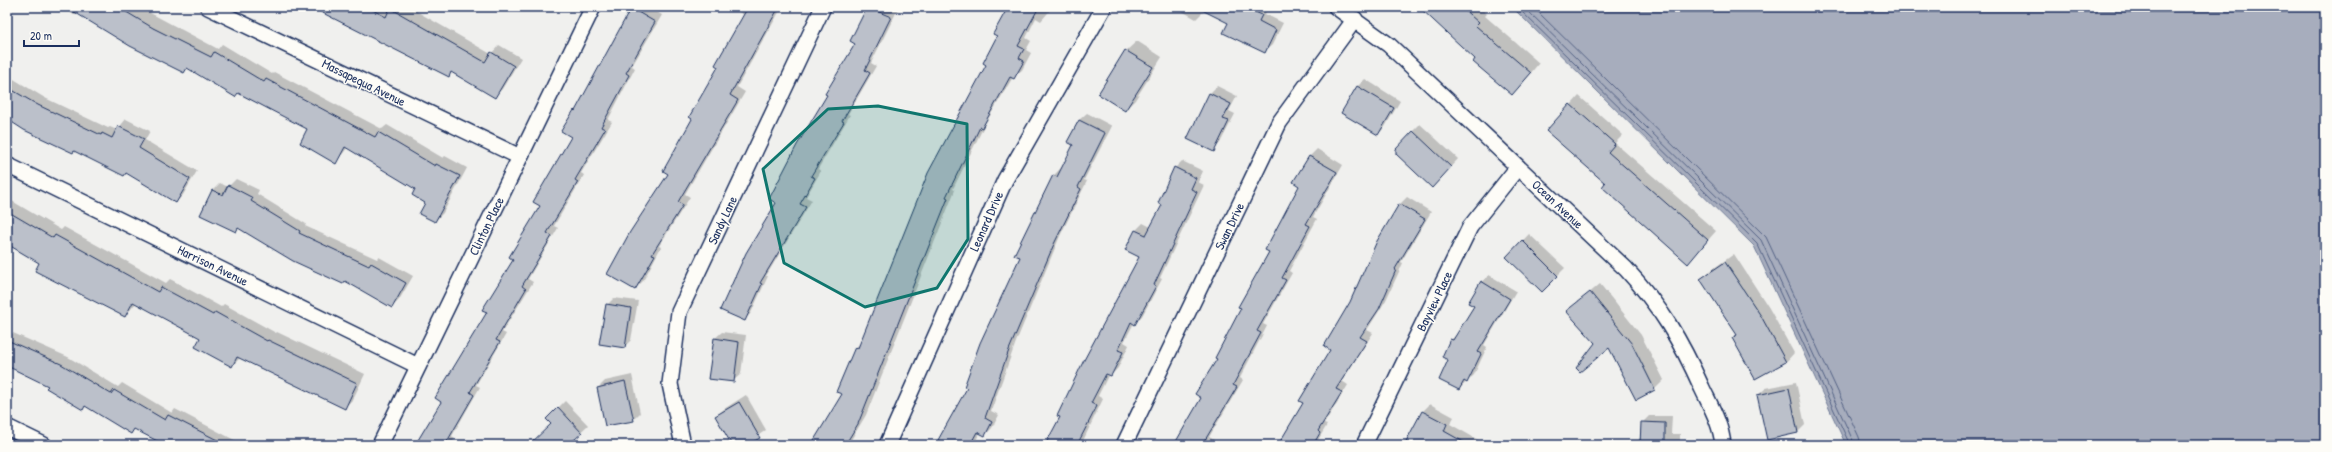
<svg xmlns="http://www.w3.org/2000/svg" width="2332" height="452" font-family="'Patrick Hand',sans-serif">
	<rect width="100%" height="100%" fill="#f0f0ee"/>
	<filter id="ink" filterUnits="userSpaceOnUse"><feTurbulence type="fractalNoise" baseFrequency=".025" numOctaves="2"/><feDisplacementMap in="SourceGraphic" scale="8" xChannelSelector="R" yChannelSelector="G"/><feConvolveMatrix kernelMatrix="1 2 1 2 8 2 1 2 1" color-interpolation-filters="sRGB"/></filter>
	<g filter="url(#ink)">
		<path fill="#a7adbd" stroke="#6f7b97" d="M1512,7H2325V445H1846L1754,246Z"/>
		<g fill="#0003">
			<path d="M60,7H139L218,49L222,44L272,74L274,72L382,129L387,125L443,158L445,156L467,168L443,213L435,221L416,189L348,147L336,162L309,129L188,68L184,72L77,12L74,15Z"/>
			<path d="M314,7H409L491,54L499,45L521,58L502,89L494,97L452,72L448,76Z"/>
			<path d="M633,7H648L662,15L632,66L635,68L608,120L612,122L581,173L584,175L554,226L558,228L528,279L533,282L502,332L506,334L476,385L480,387L452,436L455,438L451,445H415L442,401L541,206L572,137L574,111L579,106Z"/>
			<path d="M742,7H782L737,87L745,92L685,194L690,197L659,246L661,247L643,281L635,289L669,173L744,15L739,12Z"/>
			<path d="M869,7H899L871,63L876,66L848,114L850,115L818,169L821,171L806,197L812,200L766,276H768L751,313L744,320L777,203L828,95L856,43L852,41Z"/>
			<path d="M1011,7H1053L1041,21L1036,18L1026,38L1031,41L1026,50L1031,53L1022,70L1013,77L985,124L953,189L955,190L866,415L848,445H813L843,394L856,347L862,342L988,64Z"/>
			<path d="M1175,7H1265L1268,8L1265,14L1283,23L1272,45L1264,52L1229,23L1205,10L1196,19Z"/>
			<path d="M1428,7H1480L1487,14L1485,16L1539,63L1521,85L1477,59Z"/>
			<path d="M1137,41L1162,57L1135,100L1125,110L1126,51Z"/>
			<path d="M7,75L45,98L108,128L110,127L117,130L126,119L150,131L145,140L197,171L183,195L176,202L127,172L124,175L75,150L73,152L7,118Z"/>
			<path d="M1365,79L1400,101L1385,127L1378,134L1358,86Z"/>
			<path d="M1217,86L1237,96L1229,111L1235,114L1220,143L1213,151L1188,138L1210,93Z"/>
			<path d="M1579,96L1623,135L1615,143L1716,231L1696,254L1606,183L1548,131Z"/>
			<path d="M1087,113L1112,126L1084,180L1087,181L1060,236L1016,342L991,411L999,415L992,428L985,435L980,432L974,445H944L1021,257L1015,255L1054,175L1061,168L1074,145L1079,120Z"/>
			<path d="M1420,124L1458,159L1439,179L1413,131Z"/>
			<path d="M1317,149L1343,165L1313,217L1317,219L1289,271L1292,273L1263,324L1267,326L1240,378L1243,380L1209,437L1214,440L1211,445H1175L1203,397L1218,358L1300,185L1295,182L1310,156Z"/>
			<path d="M1182,161L1203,171L1198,182L1204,185L1160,278L1162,279L1142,316L1134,323L1124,342L1129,345L1118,368L1111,375L1109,374L1098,396L1103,399L1081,445H1046L1141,256L1127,249L1136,230L1143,223L1151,227L1163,204L1175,168Z"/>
			<path d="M236,179L259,190L257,194L306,224L305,226L377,259L379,257L413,276L399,300L392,307L345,280L239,228L236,231L201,214L213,190L220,183L228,187Z"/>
			<path d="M1407,197L1431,212L1401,262L1403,263L1386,300L1367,330L1373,333L1342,381L1348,385L1324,424L1327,425L1315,445H1279L1304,403L1331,349L1378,241L1400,204Z"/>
			<path d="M12,201L61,230L64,227L166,283L170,279L221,307L224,304L276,333L277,332L365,374L353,399L344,408L240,358L232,366L201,338L136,303L125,316L7,242V204Z"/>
			<path d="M1529,234L1565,268L1542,291L1507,257Z"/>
			<path d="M1734,254L1769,308L1794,353L1786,362L1733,338L1737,334L1701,279L1710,271Z"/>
			<path d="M1489,275L1516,291L1484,345L1487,347L1474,375L1459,389L1450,360L1451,340L1458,333L1475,306L1482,282Z"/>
			<path d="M1600,284L1641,335L1664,380L1655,389L1636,399L1610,347L1596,343L1568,311Z"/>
			<path d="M614,298L638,301L631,340L624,347L607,305Z"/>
			<path d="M7,332L11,334L13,333L68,357L118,387L122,383L172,413L175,409L244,445H166L135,429L131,433L49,385L7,365Z"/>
			<path d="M722,332L746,335L741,374L733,381L714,339Z"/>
			<path d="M632,375L640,413L633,420L598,388L605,381Z"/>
			<path d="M1796,382L1805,425L1798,432L1758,395L1766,388Z"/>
			<path d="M746,395L766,430L745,445H733L716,416L724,409Z"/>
			<path d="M565,401L588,425L567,445H531L552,424L547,419Z"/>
			<path d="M1430,404L1454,417L1450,424L1487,445H1405L1423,411Z"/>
			<path d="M1649,416H1672L1671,434H1680V445H1635L1642,435V423Z"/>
		</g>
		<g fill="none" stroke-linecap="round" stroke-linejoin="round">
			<g stroke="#536184" stroke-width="1">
				<path d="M1517,7L1757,243L1850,445"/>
				<path d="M1524,7L1761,240L1855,445"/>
				<path d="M1533,7L1766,237L1859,437L1861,445"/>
			</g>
		</g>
		<g fill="#bbc0ca" stroke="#1b2f5e">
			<path d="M66,7H118L153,28L211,57L214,52L264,82L266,79L375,137L378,132L435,166L436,164L460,176L435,222L419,214L425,203L412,195L415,189L345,147L336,164L300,143L307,129L238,93L235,97L187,68L184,73L130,46Z"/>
			<path d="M311,7H367L386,17L390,8L485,62L491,52L514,66L495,98L451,72L449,77Z"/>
			<path d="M748,7H779L730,95L738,100L678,202L683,205L652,254L655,255L635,290L607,274L630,232L668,174L663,171L692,119L689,117L718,67L715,65Z"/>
			<path d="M867,7L891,17L865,70L870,73L842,121L844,122L811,176L815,178L800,204L806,207L760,283L762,284L745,321L720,310L746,253L776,203L769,199L797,145L827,95L825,94L855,44L850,41Z"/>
			<path d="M1008,7H1039L1018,46L1024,49L1019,58L1024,61L1014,79L1010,77L982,128L980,127L946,197L948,198L858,424L845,445H811L842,394L836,392L855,347L858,348L928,173L986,65L983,63L997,36L993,34Z"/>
			<path d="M1196,7H1244L1262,15L1259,21L1276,30L1265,53L1223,33L1228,23Z"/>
			<path d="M1419,7H1461L1479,23L1476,26L1531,73L1512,95L1473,62L1475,59Z"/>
			<path d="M631,8L655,22L626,73L629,75L601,127L605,129L575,180L578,182L547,233L552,236L522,286L526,289L496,340L500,342L470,392L474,395L445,445H415L441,402L435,398L487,312L482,310L513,260L509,257L540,206L533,202L571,137L561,131L574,110L575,111Z"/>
			<path d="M1125,50L1153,67L1125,111L1098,94Z"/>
			<path d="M1357,86L1394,108L1378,135L1341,113Z"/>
			<path d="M7,87L38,105L101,135L102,133L112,138L118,126L144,139L139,148L190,179L176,203L126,173L124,176L74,151L73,153L24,130L7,119Z"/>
			<path d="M1209,93L1231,104L1223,119L1229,121L1214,152L1187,139Z"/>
			<path d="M1570,104L1615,144L1608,152L1708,240L1688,264L1602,187L1605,183L1546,131Z"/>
			<path d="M1079,120L1105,133L1078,187L1081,189L1054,244L1009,350L985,418L992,422L985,436L977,432L970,445H946L938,440L967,388L964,387L980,343L1020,257L1014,255L1053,175L1057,177L1073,145L1067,142Z"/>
			<path d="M1413,131L1451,167L1432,188L1396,154V149Z"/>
			<path d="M1309,156L1337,172L1306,224L1310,226L1282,278L1286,280L1257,331L1261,333L1233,385L1237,387L1202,445H1174L1201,398L1195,394L1217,359L1215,358L1241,308L1238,307L1269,252L1265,250L1299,186L1293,182Z"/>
			<path d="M1174,167L1196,178L1191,189L1197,192L1154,285L1156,286L1135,325L1131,322L1118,350L1123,352L1111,376L1106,374L1091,403L1097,406L1077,445H1045L1060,417L1057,416L1083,362L1139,257L1125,250L1135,230L1146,235L1162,205L1158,203Z"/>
			<path d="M228,185L253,198L251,201L300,231L299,233L369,266L371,263L406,283L392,308L345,281L343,284L293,261L238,228L236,232L200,215L212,190L223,195Z"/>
			<path d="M1399,204L1425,219L1395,269L1396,270L1379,309L1360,337L1367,341L1336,389L1342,392L1318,431L1320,433L1313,445H1278L1303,403L1299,401L1330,350L1324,346L1350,302L1377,241Z"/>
			<path d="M7,211L53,238L55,235L158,292L161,287L213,315L215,312L267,341L268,340L357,383L345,409L237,357L232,367L195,347L200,338L133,302L125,317L35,271L39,263L7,244Z"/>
			<path d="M1522,240L1558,276L1542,292L1506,257Z"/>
			<path d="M1725,262L1761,316L1786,362L1755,379L1732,338L1737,335L1700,279Z"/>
			<path d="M1481,281L1510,299L1478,352L1481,354L1467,383L1464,381L1459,390L1439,380L1448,360L1442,357L1450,339L1453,340L1474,306L1468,303Z"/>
			<path d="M1590,292L1632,344L1655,390L1636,400L1609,348L1580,372L1576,368L1595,343L1566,311Z"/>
			<path d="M606,304L631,308L625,348L599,344Z"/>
			<path d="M714,338L739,342L734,382L708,379Z"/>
			<path d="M7,340L61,364L111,394L114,390L165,420L168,415L227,445H165L134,429L131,434L85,406L83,410L46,388L48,386L7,366Z"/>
			<path d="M625,381L634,421L605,426L597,388Z"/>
			<path d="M1789,388L1798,433L1767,440L1757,395Z"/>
			<path d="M739,402L760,438L747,445H732L715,416Z"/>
			<path d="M558,407L582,433L568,445H529L551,424L546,419Z"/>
			<path d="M1422,411L1447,424L1444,431L1469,445H1404Z"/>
			<path d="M1641,422L1665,423V445H1640Z"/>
		</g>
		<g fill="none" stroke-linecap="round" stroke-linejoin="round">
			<g stroke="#1b2f5e" stroke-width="18">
				<g id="minor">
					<path d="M208,7L520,157"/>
					<path d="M1336,7L1389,45L1626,269C1661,307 1681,341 1702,388C1711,407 1721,424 1723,445"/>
					<path d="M7,165L418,366"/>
					<path d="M7,427L44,445"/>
					<path d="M380,445L593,7"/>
					<path d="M683,445L670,384L679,312L823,7"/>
					<path d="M887,445L1005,180L1104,7"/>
					<path d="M1124,445L1279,123L1355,19"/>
					<path d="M1364,445L1470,227L1518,167"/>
				</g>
			</g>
			<use href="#minor" stroke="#fdfcf7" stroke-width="15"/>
		</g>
	</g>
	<path fill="#0f766e" fill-opacity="0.2" stroke="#0f766e" stroke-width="3" stroke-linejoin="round" d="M878,106L967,124L968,239L937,288L865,307L784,263L763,169L828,109Z"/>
	<g text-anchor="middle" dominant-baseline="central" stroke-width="3" stroke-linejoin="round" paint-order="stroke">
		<g font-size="13" fill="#1b2f5e" stroke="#fdfcf7">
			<text transform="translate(364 82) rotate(26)">Massapequa Avenue</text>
			<text transform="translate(1558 204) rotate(43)">Ocean Avenue</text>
			<text transform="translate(722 220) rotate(-65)">Sandy Lane</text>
			<text transform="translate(986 221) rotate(-66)">Leonard Drive</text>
			<text transform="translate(486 226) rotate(-64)">Clinton Place</text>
			<text transform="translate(1229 226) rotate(-64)">Swan Drive</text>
			<text transform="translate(213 265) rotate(26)">Harrison Avenue</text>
			<text transform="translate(1434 301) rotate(-64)">Bayview Place</text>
		</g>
	</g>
	<rect width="2332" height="452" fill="none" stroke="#fdfcf7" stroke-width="24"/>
	<rect x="12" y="12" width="2308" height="428" fill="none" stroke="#1b2f5e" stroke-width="1.5" filter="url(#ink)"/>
	<path d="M24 40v6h55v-6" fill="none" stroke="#1b2f5e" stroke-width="2"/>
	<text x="30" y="40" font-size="12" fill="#1b2f5e" stroke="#fdfcf7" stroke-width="3" paint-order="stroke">20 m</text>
</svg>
